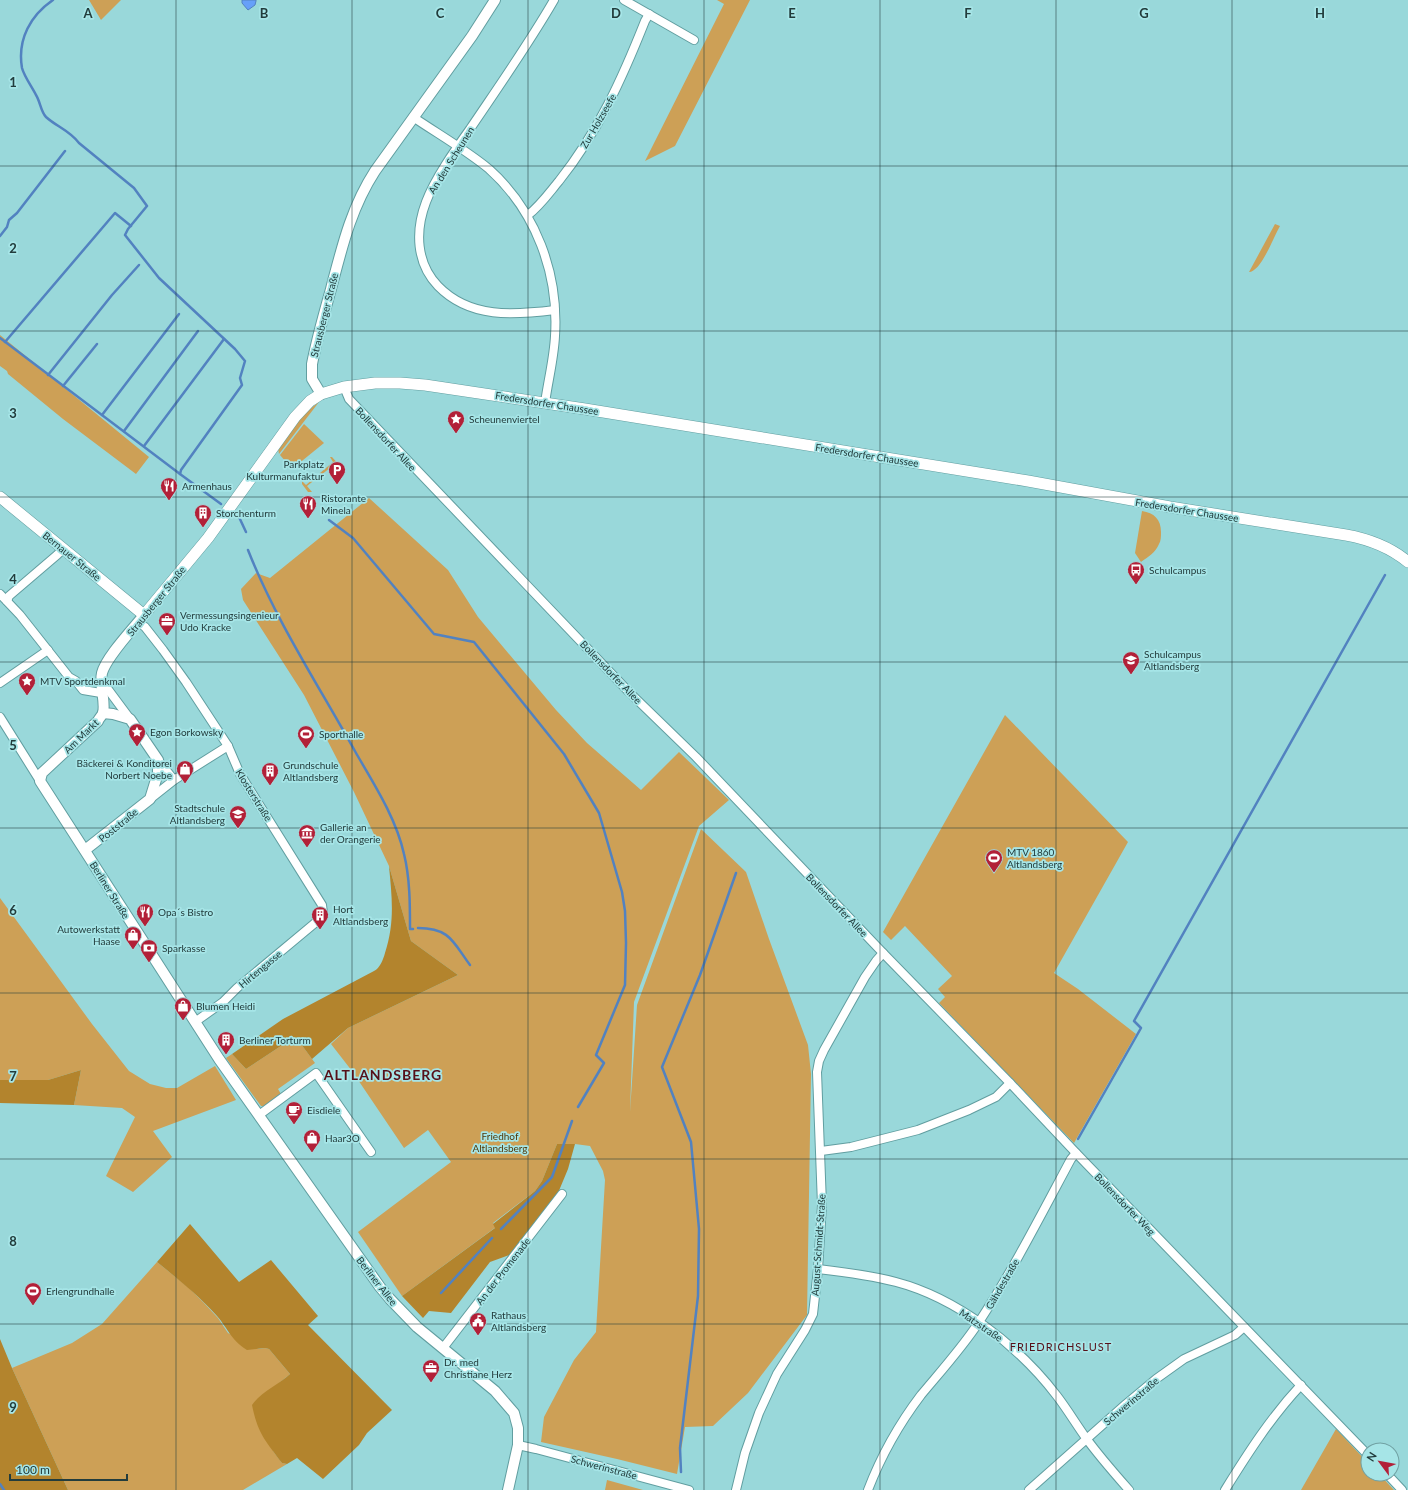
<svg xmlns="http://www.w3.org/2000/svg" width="1408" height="1490" font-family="Lato,sans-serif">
	<rect width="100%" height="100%" fill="#99d8da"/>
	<g fill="#cda056">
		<path d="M89,0H121L101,20Z"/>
		<path d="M717,0H750L675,146L645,161L724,4Z"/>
		<path d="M1275,224L1280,226C1274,236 1261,272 1249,272Z"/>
		<path d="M0,335L149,457L136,474L63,419L8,374L7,371L0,366Z"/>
		<path d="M319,402L279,454L278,448C289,431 302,414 319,402Z"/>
		<path d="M304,424L324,443L292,469L280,455Z"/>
		<path d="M330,457H332L340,466V468L335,464L307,486L312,492H308L302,484V481L306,485L333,462Z"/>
		<path d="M369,498L448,570L478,617L556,710L587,743L641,790L679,752L729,800L699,826L634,1002L630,1112L637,1005L701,829L746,872L769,939L808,1045L811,1074L807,1315L748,1393L713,1426L685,1427L677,1474L617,1459L541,1442L544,1417L574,1360L596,1332L605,1180L603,1171L590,1146L575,1144H557L542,1181L535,1191L493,1223L496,1227L402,1296L358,1232L451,1162L428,1130L404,1148L352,1071L331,1044L348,1028L458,975L411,941L389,866L354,792L304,695L243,600L241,589L256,573L270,578Z"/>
		<path d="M1142,511C1154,513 1161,519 1161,532C1161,536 1161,541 1159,544C1156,552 1148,557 1141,562L1135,553Z"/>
		<path d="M1005,715L1128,842L1054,973L1078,989L1136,1034L1074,1143L939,1003L945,997L938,989L952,976L905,926L891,940L883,932Z"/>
		<path d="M0,898L92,1024L129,1071L150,1084L166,1088H177L215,1066L236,1100L153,1131L172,1157L133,1192L106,1176L135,1117L122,1108L74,1105L81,1070L48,1080H0Z"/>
		<path d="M293,1038L301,1044L315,1063L278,1089L281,1094L265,1106H261L226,1058L232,1054L246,1069Z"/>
		<path d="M157,1262L189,1288L203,1302L218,1318L228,1333L258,1349L265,1348L269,1349L290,1374L278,1384L273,1451L282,1463L287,1464L243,1490H68L12,1368L72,1343L102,1324Z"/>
		<path d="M1336,1429L1368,1463V1474H1379L1394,1490H1301Z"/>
		<path d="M607,1480L643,1490H605Z"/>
	</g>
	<g fill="#b3842d">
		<path d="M389,866L411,941L458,975L348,1028L312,1059L301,1044L293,1038L246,1069L232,1054L283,1019L374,971C380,968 383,960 385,953C395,922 392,898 389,866Z"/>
		<path d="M81,1070L74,1105L0,1103V1080H48Z"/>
		<path d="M557,1144H575L568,1169L558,1193L512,1254L490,1262L451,1313L429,1311L423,1318L402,1296L495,1228L493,1224L535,1191L542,1181Z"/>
		<path d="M190,1224L239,1282L271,1260L318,1316L308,1325L392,1410L367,1433L359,1445L323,1479L297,1458L287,1464L282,1463C265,1440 258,1434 252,1405C261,1392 278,1385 290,1374L269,1349L265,1348L247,1350C230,1339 229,1330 217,1316C199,1296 178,1279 157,1262Z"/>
		<path d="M0,1339L12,1368L68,1490H0Z"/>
	</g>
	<path fill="#66a0f9" stroke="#5282c0" d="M242,0H256V1L255,5L248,10L242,3Z"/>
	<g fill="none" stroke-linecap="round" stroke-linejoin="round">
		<g stroke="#5282c0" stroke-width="2.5">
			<path d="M53,0C31,15 17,39 22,68C24,76 32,87 36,95C40,101 41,112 46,117C57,127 69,130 79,143L134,188L147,206L128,229L125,235L159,278L235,349L245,361L240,378L242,385L181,470L180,474L221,504"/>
			<path d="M0,236L7,227L9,220L17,213L65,151"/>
			<path d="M0,338L180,474"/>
			<path d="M5,342L115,213L131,226"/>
			<path d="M48,375L112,295L139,265"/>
			<path d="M63,386L97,344"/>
			<path d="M102,415L179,314"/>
			<path d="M124,431L198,331"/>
			<path d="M144,446L224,339"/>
			<path d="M239,517L246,532"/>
			<path d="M329,520L353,538L434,634L474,642L564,754L599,813L622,892L625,911L626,943L625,985L596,1055L604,1063L578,1107"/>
			<path d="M248,550C276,621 319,686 356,753C374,784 396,818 404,854C410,878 410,905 410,929H413"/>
			<path d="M418,928C450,928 453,942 470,965"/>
			<path d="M1078,1139L1141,1028L1134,1021L1385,575"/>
			<path d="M501,1229L552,1177L572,1121"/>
			<path d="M441,1293L492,1238"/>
			<path d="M681,1472L680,1448L698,1296L699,1229L691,1142L662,1067L700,975L736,873"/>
			<path d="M0,1484L4,1490"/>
		</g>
		<g stroke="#619ea0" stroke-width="10">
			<g id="minor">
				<path d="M554,0C528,45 499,86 470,129C455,150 435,178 426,202C415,231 416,263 438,286C470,319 514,315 555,310"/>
				<path d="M624,0L694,40"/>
				<path d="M413,117C438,134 466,150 489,169C536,211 559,274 555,336C554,358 548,381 545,403"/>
				<path d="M528,215C540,206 549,193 559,181C598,132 622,79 645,21L649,14"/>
				<path d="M344,387L349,399L629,692L696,757L883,953L1010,1083L1076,1153L1368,1455"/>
				<path d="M0,594L20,615L69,677L76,681L83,690L101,693"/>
				<path d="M7,601L9,596L57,555L63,549"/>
				<path d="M138,622L145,627L163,650L186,682L228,746L240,774L322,905L323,913L315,923L237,988L223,1002L195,1022"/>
				<path d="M101,680L130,719"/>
				<path d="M0,683L48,650"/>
				<path d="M0,717L40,781"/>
				<path d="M158,760L174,780"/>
				<path d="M150,799L174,780L228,746"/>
				<path d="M259,1115L316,1073L371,1152"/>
				<path d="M821,1151L851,1147L918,1130L969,1110L996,1097L1010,1083"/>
				<path d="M818,1269C844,1272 870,1275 896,1282C957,1298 1019,1346 1057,1396C1067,1409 1076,1424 1086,1438C1099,1456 1114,1473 1129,1490"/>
				<path d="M443,1348L562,1194"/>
				<path d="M518,1445L536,1449L689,1490"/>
				<path d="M1387,1474L1402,1490"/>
				<path d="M736,1490L745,1453L759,1413L777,1374L805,1330L813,1314L818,1269L822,1205L817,1072L819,1061L824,1050L865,977L876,961L883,953"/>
				<path d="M868,1490C881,1456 899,1424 921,1395C941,1371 962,1348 979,1322C1013,1270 1042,1213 1071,1159L1076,1153"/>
				<path d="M1029,1490L1126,1404L1156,1379L1184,1359L1235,1335L1244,1327"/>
				<path d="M1225,1490C1248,1453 1271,1417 1301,1385"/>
			</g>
		</g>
		<g stroke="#619ea0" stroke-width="12">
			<g id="tertiary">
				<path d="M321,394L312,379V364C317,338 324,314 331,289C342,247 351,208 375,171L472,36L495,0"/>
				<path d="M144,615C133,629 106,657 102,673C99,686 106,702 103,713C102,716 99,718 98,721L42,773L40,781L219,1059L380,1287L390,1299L417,1327L495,1391L514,1413L518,1428V1445L508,1490"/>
				<path d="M85,850L150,799L158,773V760L130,719L113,714L103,713"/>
			</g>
		</g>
		<g stroke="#619ea0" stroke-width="12">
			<path id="secondary" d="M0,497L144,615L208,538L295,417L310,401L321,394L344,387L375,383H400L425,385L585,409L1028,481L1170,507L1346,535C1368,539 1390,547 1408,562"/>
		</g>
		<use href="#minor" stroke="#fff" stroke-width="8"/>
		<use href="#tertiary" stroke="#fff" stroke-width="10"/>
		<use href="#secondary" stroke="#fff" stroke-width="11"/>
	</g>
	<path fill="none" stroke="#223c3c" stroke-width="1" stroke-opacity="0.55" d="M176,0V1490M352,0V1490M528,0V1490M704,0V1490M880,0V1490M1056,0V1490M1232,0V1490M0,166H1408M0,331H1408M0,497H1408M0,662H1408M0,828H1408M0,993H1408M0,1159H1408M0,1324H1408"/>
	<defs>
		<g id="sight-pin" transform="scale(0.9)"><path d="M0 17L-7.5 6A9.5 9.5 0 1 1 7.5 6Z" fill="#b22038" stroke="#a6e5e7"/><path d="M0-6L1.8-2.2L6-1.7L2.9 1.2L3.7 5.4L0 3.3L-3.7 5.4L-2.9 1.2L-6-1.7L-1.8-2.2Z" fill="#fff"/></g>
		<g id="parking-pin" transform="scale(0.9)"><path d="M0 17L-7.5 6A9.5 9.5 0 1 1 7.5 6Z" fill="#b22038" stroke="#a6e5e7"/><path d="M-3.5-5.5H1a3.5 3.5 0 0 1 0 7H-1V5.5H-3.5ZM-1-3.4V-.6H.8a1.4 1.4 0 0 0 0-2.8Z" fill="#fff"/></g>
		<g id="restaurant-pin" transform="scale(0.9)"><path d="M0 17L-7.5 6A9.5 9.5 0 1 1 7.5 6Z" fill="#b22038" stroke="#a6e5e7"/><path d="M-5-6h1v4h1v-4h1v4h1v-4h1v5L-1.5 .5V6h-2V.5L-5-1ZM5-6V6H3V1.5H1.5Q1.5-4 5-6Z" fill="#fff"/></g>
		<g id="building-pin" transform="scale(0.9)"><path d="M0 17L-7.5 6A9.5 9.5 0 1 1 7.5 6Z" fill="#b22038" stroke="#a6e5e7"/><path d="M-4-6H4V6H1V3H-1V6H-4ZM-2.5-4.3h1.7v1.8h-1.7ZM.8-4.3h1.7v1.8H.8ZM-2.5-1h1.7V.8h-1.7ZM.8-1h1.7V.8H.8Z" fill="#fff"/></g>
		<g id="bus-pin" transform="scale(0.9)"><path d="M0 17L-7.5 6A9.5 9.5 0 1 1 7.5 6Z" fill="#b22038" stroke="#a6e5e7"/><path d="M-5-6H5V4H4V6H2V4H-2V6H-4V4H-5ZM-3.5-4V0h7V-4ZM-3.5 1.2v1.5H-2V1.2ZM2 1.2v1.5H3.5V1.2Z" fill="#fff"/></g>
		<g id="office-pin" transform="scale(0.9)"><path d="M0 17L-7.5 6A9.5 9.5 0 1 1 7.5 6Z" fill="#b22038" stroke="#a6e5e7"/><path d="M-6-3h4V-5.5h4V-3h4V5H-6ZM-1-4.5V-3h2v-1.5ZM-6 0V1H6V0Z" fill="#fff"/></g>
		<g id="school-pin" transform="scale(0.9)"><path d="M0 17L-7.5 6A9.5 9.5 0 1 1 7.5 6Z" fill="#b22038" stroke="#a6e5e7"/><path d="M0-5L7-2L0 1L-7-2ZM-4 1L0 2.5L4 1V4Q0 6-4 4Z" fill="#fff"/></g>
		<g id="stadium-pin" transform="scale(0.9)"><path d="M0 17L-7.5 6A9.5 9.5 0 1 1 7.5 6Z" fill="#b22038" stroke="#a6e5e7"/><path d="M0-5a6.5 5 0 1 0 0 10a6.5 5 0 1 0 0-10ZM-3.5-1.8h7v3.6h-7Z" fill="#fff"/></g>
		<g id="shop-pin" transform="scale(0.9)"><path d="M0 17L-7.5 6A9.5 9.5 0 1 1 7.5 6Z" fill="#b22038" stroke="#a6e5e7"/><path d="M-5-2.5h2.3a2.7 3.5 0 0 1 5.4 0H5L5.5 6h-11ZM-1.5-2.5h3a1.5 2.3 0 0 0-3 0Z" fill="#fff"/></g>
		<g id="museum-pin" transform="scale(0.9)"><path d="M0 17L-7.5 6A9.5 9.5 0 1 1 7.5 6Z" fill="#b22038" stroke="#a6e5e7"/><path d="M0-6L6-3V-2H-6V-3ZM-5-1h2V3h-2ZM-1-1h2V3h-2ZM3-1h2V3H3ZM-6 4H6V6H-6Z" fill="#fff"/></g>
		<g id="bank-pin" transform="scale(0.9)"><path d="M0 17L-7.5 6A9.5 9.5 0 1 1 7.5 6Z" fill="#b22038" stroke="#a6e5e7"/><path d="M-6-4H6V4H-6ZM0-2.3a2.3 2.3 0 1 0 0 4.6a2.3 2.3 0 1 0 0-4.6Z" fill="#fff"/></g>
		<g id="cafe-pin" transform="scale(0.9)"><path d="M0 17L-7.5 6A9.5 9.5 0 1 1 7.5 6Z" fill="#b22038" stroke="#a6e5e7"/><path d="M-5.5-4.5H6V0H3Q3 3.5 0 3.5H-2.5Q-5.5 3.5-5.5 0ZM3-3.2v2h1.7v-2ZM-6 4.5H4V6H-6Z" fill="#fff"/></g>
		<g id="civic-pin" transform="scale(0.9)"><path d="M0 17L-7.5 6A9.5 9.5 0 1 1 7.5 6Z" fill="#b22038" stroke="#a6e5e7"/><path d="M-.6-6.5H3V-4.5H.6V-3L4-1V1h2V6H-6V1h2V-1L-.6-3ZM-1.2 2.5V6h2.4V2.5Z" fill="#fff"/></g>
	</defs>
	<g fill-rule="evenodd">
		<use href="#sight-pin" x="456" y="419"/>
		<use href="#parking-pin" x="337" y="470"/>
		<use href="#restaurant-pin" x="169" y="486"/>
		<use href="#restaurant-pin" x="308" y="504"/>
		<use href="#building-pin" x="203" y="513"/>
		<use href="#bus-pin" x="1136" y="570"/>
		<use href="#office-pin" x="167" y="621"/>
		<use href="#school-pin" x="1131" y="660"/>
		<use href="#sight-pin" x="27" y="681"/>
		<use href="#sight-pin" x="137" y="732"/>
		<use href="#stadium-pin" x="306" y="734"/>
		<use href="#shop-pin" x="185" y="769"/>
		<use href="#building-pin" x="270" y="771"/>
		<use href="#school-pin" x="238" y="814"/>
		<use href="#museum-pin" x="307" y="833"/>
		<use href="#stadium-pin" x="994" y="858"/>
		<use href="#restaurant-pin" x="145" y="912"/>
		<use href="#building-pin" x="320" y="915"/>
		<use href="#shop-pin" x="133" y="935"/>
		<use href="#bank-pin" x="149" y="948"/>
		<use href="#shop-pin" x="183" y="1006"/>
		<use href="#building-pin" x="226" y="1040"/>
		<use href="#cafe-pin" x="294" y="1110"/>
		<use href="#shop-pin" x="312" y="1138"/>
		<use href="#stadium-pin" x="33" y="1291"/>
		<use href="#civic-pin" x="478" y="1321"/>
		<use href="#office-pin" x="431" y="1368"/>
	</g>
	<g text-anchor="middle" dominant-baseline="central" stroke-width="3.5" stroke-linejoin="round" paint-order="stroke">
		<g font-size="10" fill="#223c3c" stroke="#a6e5e7">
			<text transform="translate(598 121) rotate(-60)">Zur Holzseefe</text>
			<text transform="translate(451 160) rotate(-58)">An den Scheunen</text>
			<text transform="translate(324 315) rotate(-76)">Strausberger Straße</text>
			<text transform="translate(547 403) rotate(9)">Fredersdorfer Chaussee</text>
			<text transform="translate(386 439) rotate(47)">Bollensdorfer Allee</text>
			<text transform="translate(867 455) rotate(9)">Fredersdorfer Chaussee</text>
			<text transform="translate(1187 510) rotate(9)">Fredersdorfer Chaussee</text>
			<text transform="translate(72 556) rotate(39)">Bernauer Straße</text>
			<text transform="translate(156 601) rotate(-51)">Strausberger Straße</text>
			<text transform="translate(611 672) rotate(46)">Bollensdorfer Allee</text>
			<text transform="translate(81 736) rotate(-44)">Am Markt</text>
			<text transform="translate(254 795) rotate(58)">Klosterstraße</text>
			<text transform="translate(118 825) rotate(-39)">Poststraße</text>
			<text transform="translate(110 890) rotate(58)">Berliner Straße</text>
			<text transform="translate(837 905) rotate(46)">Bollensdorfer Allee</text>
			<text transform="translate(260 969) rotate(-40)">Hirtengasse</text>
			<text transform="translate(1125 1204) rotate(46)">Bollensdorfer Weg</text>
			<text transform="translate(818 1245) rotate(-86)">August-Schmidt-Straße</text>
			<text transform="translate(503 1271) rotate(-52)">An der Promenade</text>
			<text transform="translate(377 1281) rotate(52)">Berliner Allee</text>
			<text transform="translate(1002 1284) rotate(-60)">Gähdestraße</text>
			<text transform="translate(981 1325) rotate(34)">Matzstraße</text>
			<text transform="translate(1131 1401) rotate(-40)">Schwerinstraße</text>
			<text transform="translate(604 1467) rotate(15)">Schwerinstraße</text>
		</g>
		<g font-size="10" fill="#223c3c" stroke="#a6e5e7" text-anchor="start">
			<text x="469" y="419">Scheunenviertel</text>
			<text x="324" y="464" text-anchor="end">Parkplatz<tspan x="324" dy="12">Kulturmanufaktur</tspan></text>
			<text x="182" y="486">Armenhaus</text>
			<text x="321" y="498">Ristorante<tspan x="321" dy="12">Minela</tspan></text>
			<text x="216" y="513">Storchenturm</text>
			<text x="1149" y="570">Schulcampus</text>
			<text x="180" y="615">Vermessungsingenieur<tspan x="180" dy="12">Udo Kracke</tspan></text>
			<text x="1144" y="654">Schulcampus<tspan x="1144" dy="12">Altlandsberg</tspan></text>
			<text x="40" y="681">MTV Sportdenkmal</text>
			<text x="150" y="732">Egon Borkowsky</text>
			<text x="319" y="734">Sporthalle</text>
			<text x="172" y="763" text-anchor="end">Bäckerei &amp; Konditorei<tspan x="172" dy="12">Norbert Noebe</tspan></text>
			<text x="283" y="765">Grundschule<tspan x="283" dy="12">Altlandsberg</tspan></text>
			<text x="225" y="808" text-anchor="end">Stadtschule<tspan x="225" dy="12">Altlandsberg</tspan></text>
			<text x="320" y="827">Gallerie an<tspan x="320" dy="12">der Orangerie</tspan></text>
			<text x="1007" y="852">MTV 1860<tspan x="1007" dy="12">Altlandsberg</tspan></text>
			<text x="333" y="909">Hort<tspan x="333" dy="12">Altlandsberg</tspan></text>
			<text x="158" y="912">Opa´s Bistro</text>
			<text x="120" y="929" text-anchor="end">Autowerkstatt<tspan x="120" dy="12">Haase</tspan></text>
			<text x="162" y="948">Sparkasse</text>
			<text x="196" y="1006">Blumen Heidi</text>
			<text x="239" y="1040">Berliner Torturm</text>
			<text x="307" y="1110">Eisdiele</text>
			<text x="325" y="1138">Haar3O</text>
			<text x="46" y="1291">Erlengrundhalle</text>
			<text x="491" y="1315">Rathaus<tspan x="491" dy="12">Altlandsberg</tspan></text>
			<text x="444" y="1362">Dr. med<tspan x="444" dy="12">Christiane Herz</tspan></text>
		</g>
		<g font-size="10" fill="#513808" stroke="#a6e5e7">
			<text x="500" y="1136">Friedhof<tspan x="500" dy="12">Altlandsberg</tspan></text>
		</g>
		<g font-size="11" letter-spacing="1" fill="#561019" stroke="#a6e5e7">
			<text x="1061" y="1346">FRIEDRICHSLUST</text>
		</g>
		<g font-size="14" font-weight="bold" letter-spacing="1" fill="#561019" stroke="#a6e5e7">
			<text x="383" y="1074">ALTLANDSBERG</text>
		</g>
	</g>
	<g font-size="13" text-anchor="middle" font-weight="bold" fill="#223c3c" stroke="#a6e5e7" stroke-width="3.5" stroke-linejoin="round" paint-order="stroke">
		<text x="88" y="18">A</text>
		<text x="264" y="18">B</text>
		<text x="440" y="18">C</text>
		<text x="616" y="18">D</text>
		<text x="792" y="18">E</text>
		<text x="968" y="18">F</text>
		<text x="1144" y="18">G</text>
		<text x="1320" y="18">H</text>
		<text x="13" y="87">1</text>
		<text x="13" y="253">2</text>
		<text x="13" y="418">3</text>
		<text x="13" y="584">4</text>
		<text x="13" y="750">5</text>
		<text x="13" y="915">6</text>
		<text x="13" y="1081">7</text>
		<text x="13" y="1246">8</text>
		<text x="13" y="1412">9</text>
	</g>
	<g transform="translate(1380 1462) rotate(302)"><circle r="19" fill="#a6e5e7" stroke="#71a1a3"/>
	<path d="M0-3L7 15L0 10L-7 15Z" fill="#b22038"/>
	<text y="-6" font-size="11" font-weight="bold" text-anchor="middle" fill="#223c3c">N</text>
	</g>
	<path d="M10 1474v6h117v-6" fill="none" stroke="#223c3c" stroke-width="2"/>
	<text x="16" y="1474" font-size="12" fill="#223c3c" stroke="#a6e5e7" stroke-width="3" paint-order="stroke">100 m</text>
</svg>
